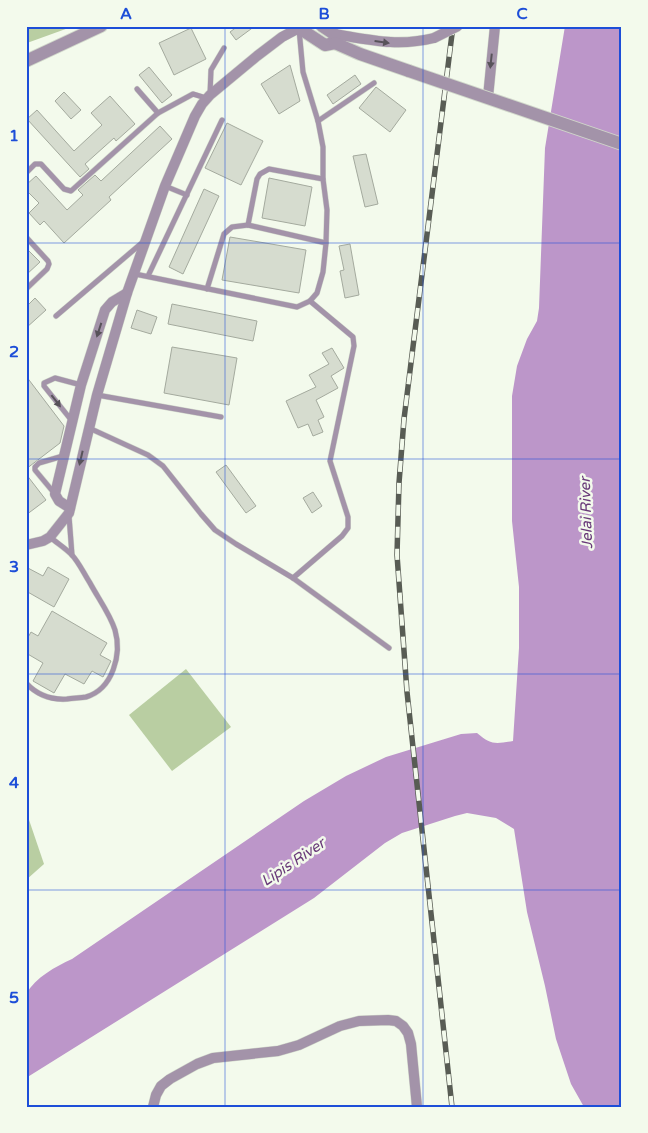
<svg xmlns="http://www.w3.org/2000/svg" width="648" height="1133" font-family="'Varela Round',sans-serif">
	<rect width="100%" height="100%" fill="#f3faec"/>
	<g fill="#b9cea2">
		<path d="M26,26H74L27,43Z"/>
		<path d="M186,669L231,727L172,771L129,715Z"/>
		<path d="M26,811L44,864L26,880Z"/>
	</g>
	<path fill="#bc96c9" d="M565,26H622V1107H584L571,1084L556,1039L545,986L527,912L514,829L496,818L467,813L455,816L402,833L385,843L314,898L26,1078V994C36,977 55,967 72,959L304,801L346,776L386,757L461,734L477,733C491,745 495,744 513,741L519,648V587L512,521V396L517,366L527,339L537,321L539,308L545,148Z"/>
	<g fill="#d6dccf" stroke="#a4aa9e">
		<path d="M238,26H255L236,40L230,32Z"/>
		<path d="M191,28L206,59L174,75L159,43Z"/>
		<path d="M290,65L300,101L279,114L261,84Z"/>
		<path d="M149,67L172,95L162,103L139,75Z"/>
		<path d="M355,75L361,84L333,104L327,95Z"/>
		<path d="M376,87L406,110L390,132L359,108Z"/>
		<path d="M64,92L81,110L71,119L55,101Z"/>
		<path d="M110,96L135,124L116,141L114,138L85,164L89,169L80,177L27,119L37,110L74,151L102,125L91,113Z"/>
		<path d="M227,123L263,141L241,185L205,168Z"/>
		<path d="M160,126L172,139L109,197L111,200L64,243L44,221L40,225L29,213L39,203L26,190V185L36,176L67,210L83,195L78,190L95,175L101,181Z"/>
		<path d="M366,154L378,204L365,207L353,156Z"/>
		<path d="M269,178L312,187L305,226L262,218Z"/>
		<path d="M204,189L219,196L183,274L169,267Z"/>
		<path d="M230,237L306,250L299,293L222,280Z"/>
		<path d="M350,244L359,295L345,298L340,271L344,270L339,246Z"/>
		<path d="M26,248L40,262L26,275Z"/>
		<path d="M35,298L46,310L26,328V307Z"/>
		<path d="M172,304L257,321L253,341L168,324Z"/>
		<path d="M137,310L157,317L151,334L131,328Z"/>
		<path d="M172,347L237,358L229,405L164,393Z"/>
		<path d="M332,348L344,368L331,376L338,388L316,400L324,417L318,420L323,432L313,436L308,424L298,428L286,401L316,387L309,375L329,364L322,353Z"/>
		<path d="M26,376L64,426L60,443L26,469Z"/>
		<path d="M226,465L256,506L246,513L216,472Z"/>
		<path d="M26,474L46,500L26,515Z"/>
		<path d="M313,492L322,506L312,513L303,498Z"/>
		<path d="M26,567L43,576L48,567L69,579L54,607L26,591Z"/>
		<path d="M52,611L107,643L100,655L111,661L103,677L92,671L84,684L65,674L54,693L33,681L43,663L26,653V641L31,632L38,636Z"/>
	</g>
	<g fill="none" stroke-linecap="round" stroke-linejoin="round">
		<g stroke="#d0d7ca" stroke-width="6">
			<g id="service">
				<path d="M137,89L158,113"/>
				<path d="M210,94L211,70L224,48"/>
				<path d="M318,121L374,83"/>
				<path d="M26,173L35,164H41L64,189L71,191L158,113L193,94L206,98"/>
				<path d="M165,186L187,195"/>
				<path d="M248,225L257,179L260,174L269,169L323,179"/>
				<path d="M26,237L48,261L49,264L47,269L26,289"/>
				<path d="M135,274L297,307L310,301L317,293L323,272L326,243L327,210L323,179V147L318,121L303,72L299,29"/>
				<path d="M148,276L222,120"/>
				<path d="M207,289L224,234L232,227L248,225L326,243"/>
				<path d="M56,316L143,242"/>
				<path d="M97,395L221,417"/>
				<path d="M72,421L44,386V383L55,378L81,385"/>
				<path d="M89,428L148,455L163,466L201,514L215,530L236,544L293,578L389,648"/>
				<path d="M55,494L35,470V467L39,463L63,456"/>
				<path d="M69,516L72,555"/>
				<path d="M293,578L342,536L348,528V517L330,461L354,346L353,337L310,301"/>
				<path d="M26,683C37,695 51,700 67,699C73,698 80,698 86,697C113,689 122,654 115,630C110,614 98,598 90,583C84,574 79,562 71,554C65,548 57,543 50,537"/>
			</g>
		</g>
		<g stroke="#d0d7ca" stroke-width="11">
			<g id="minor">
				<path d="M334,34C371,40 397,47 434,38"/>
				<path d="M488,97L495,26"/>
				<path d="M70,508L59,501L55,494L81,385L105,310L112,302L127,293"/>
				<path d="M26,545L43,541L50,537L69,513L97,395L127,293L165,186L195,116L202,104L210,95L257,56L282,37L299,28"/>
				<path d="M153,1107L156,1095L161,1086L170,1079L197,1064L213,1058L278,1051L299,1045L340,1026L359,1021L388,1020L396,1021L403,1026L408,1033L411,1044L417,1107"/>
			</g>
		</g>
		<g stroke="#d0d7ca" stroke-width="14">
			<g id="tertiary">
				<path d="M296,26L325,45L335,43"/>
				<path d="M322,26L334,34L335,43"/>
				<path d="M335,43L360,54L409,71"/>
				<path d="M26,61L101,26"/>
			</g>
		</g>
		<use href="#service" stroke="#a393a9" stroke-width="5"/>
		<use href="#minor" stroke="#a393a9" stroke-width="10"/>
		<use href="#tertiary" stroke="#a393a9" stroke-width="12"/>
		<g stroke="#585c54" stroke-width="5.5">
			<path id="rail" d="M452,1107L407,692L397,555L399,483L404,419L453,26"/>
		</g>
		<use href="#rail" stroke="#f3faec" stroke-width="4" stroke-dasharray="11" stroke-linecap="butt"/>
		<g stroke="#d0d7ca" stroke-width="11" stroke-linecap="butt">
			<path id="minor-bridge" d="M434,38L458,26"/>
		</g>
		<g stroke="#d0d7ca" stroke-width="14" stroke-linecap="butt">
			<path id="tertiary-bridge" d="M409,71L622,144"/>
		</g>
		<use href="#minor-bridge" stroke="#a393a9" stroke-width="10"/>
		<use href="#tertiary-bridge" stroke="#a393a9" stroke-width="12"/>
	</g>
	<defs><path id="oneway-solid" d="M-6-.8H1V-3.2L6.5 0L1 3.2V.8H-6Z" transform="scale(1.25)"/></defs>
	<g fill="#58535a">
		<use href="#oneway-solid" transform="translate(382 42) rotate(8)"/>
		<use href="#oneway-solid" transform="translate(491 61) rotate(96)"/>
		<use href="#oneway-solid" transform="translate(99 330) rotate(108)"/>
		<use href="#oneway-solid" transform="translate(56 401) rotate(52)"/>
		<use href="#oneway-solid" transform="translate(81 458) rotate(103)"/>
	</g>
	<path fill="none" stroke="#1d4ed8" stroke-width="1" stroke-opacity="0.55" d="M225,26V1107M423,26V1107M26,243H622M26,459H622M26,674H622M26,890H622"/>
	<g text-anchor="middle" dominant-baseline="central" stroke-width="5" stroke-linejoin="round" paint-order="stroke">
		<g font-size="15" font-style="italic" fill="#693a79" stroke="#f3faec">
			<text transform="translate(586 513) rotate(-92)">Jelai River</text>
			<text transform="translate(293 862) rotate(-34)">Lipis River</text>
		</g>
	</g>
	<rect width="648" height="1133" fill="none" stroke="#f3faec" stroke-width="55"/>
	<rect x="28" y="28" width="592" height="1078" fill="none" stroke="#1d4ed8" stroke-width="2"/>
	<g font-size="16" text-anchor="middle" font-weight="bold" fill="#1d4ed8">
		<text x="126" y="19">A</text>
		<text x="324" y="19">B</text>
		<text x="522" y="19">C</text>
		<text x="14" y="141">1</text>
		<text x="14" y="357">2</text>
		<text x="14" y="572">3</text>
		<text x="14" y="788">4</text>
		<text x="14" y="1003">5</text>
	</g>
</svg>
